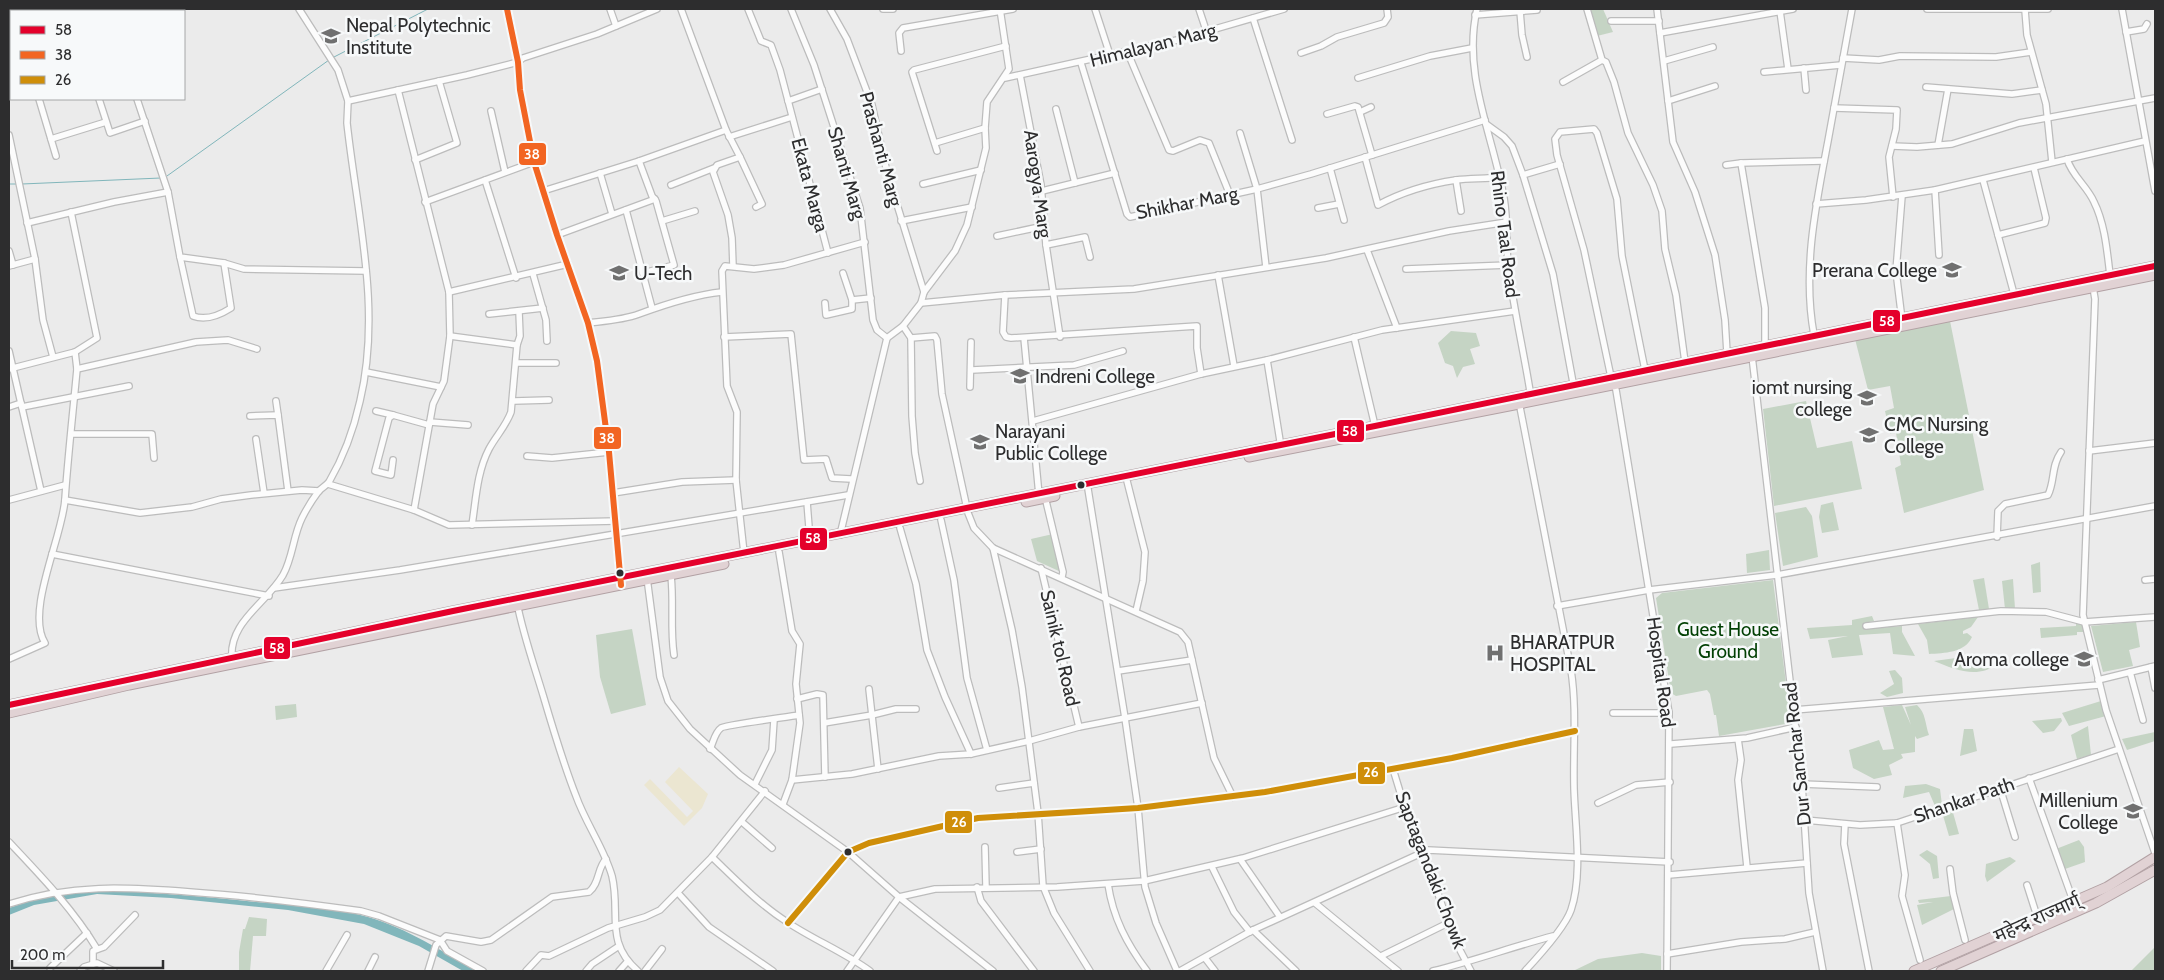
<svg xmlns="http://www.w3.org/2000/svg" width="2164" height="980" font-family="Cabin,'Noto Sans Devanagari',sans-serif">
	<rect width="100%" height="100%" fill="#ebebeb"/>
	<g fill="#c5d4c4">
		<path d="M1590,9H1603L1613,32L1597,36Z"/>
		<path d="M1950,321L1984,490L1904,513L1895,468L1901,465L1896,433L1890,434L1885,411L1894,408L1890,386L1868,390L1855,339Z"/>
		<path d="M1451,331L1476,333L1480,346L1470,349L1475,364L1463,367L1457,378L1453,366L1445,363L1438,343Z"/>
		<path d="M1806,401L1817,448L1852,441L1862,489L1774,506L1763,409Z"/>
		<path d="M1833,502L1839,530L1822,533L1819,517L1821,505Z"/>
		<path d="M1806,507L1812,516L1818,557L1783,566L1775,513Z"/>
		<path d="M1053,534L1061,572L1037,561L1031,539Z"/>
		<path d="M1769,550L1770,570L1747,573L1746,554Z"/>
		<path d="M2040,562L2041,592L2033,593L2031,565Z"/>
		<path d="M1984,578L1989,609L1979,610L1973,580Z"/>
		<path d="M2013,579L2015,609H2005L2002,581Z"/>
		<path d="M1773,580L1791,723L1719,736L1716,715H1714L1710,694L1707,690L1676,696L1671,693L1656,598L1662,593Z"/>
		<path d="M1872,616L1874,621L1864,623L1865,629L1902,626V632L1915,656L1893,654L1890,633L1859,635L1863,655L1832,658L1828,640L1848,636L1810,639L1807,628L1852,625V620Z"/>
		<path d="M1978,617L1971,627L1963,631V634L1967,633L1972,637C1965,653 1944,653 1929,654L1927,640L1918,624Z"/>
		<path d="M2082,621L2084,632H2077V635L2041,638L2040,628L2076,626V623Z"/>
		<path d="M2136,622L2140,647L2129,650L2133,666L2103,672L2091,626Z"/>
		<path d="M632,629L646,705L611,714L600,677L596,635Z"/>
		<path d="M1956,658L1989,664L1995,658L1998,664C1977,679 1956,670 1934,661Z"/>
		<path d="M1895,670L1902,678L1903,693L1887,697L1880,693L1894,684L1889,671Z"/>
		<path d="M2101,701L2106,716L2069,726L2062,713Z"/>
		<path d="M296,704L297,717L276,720L275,706Z"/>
		<path d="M1902,705L1911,725L1905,707L1917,705C1926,713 1925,724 1929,735L1917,739L1915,736V752L1901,754L1903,758L1889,765L1892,775L1874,779L1853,768L1849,750L1879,740L1883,750L1894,749L1883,707Z"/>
		<path d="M2061,718L2062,721L2054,731L2043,733L2032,721Z"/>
		<path d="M2088,726L2091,755L2077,759L2071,735Z"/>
		<path d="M1964,729H1973L1977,751L1960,756Z"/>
		<path d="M2155,732V741L2127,750L2122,739Z"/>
		<path d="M1926,784L1940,789L1942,805L1935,806L1929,792L1903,798L1905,786Z"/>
		<path d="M1952,809L1959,834L1949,836L1942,812Z"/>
		<path d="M2079,840L2084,847L2085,862L2065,869L2056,849Z"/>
		<path d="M1927,850L1937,856L1939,878L1933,879L1930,864L1919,855Z"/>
		<path d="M2010,857L2016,861L1987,882L1985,876L1986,864Z"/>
		<path d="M1951,896L1954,909L1922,925L1917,905L1933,902L1919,903L1918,900Z"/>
		<path d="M249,917L267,919L266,936H253L250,971H239V952L243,929H245Z"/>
		<path d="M2155,947V971H2131Z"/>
		<path d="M1642,953L1661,956V971H1573L1598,959Z"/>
	</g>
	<path fill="#ebe6d1" d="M679,767L708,794L702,808L684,826L644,785L650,779L687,817L693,811L665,782Z"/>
	<path fill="#81b6bb" d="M85,890C142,891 199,896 256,902C293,905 332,907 368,917C407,928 443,952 477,971H463L419,946L364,924L288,910L171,898L97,894L34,905L9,915V908L41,897Z"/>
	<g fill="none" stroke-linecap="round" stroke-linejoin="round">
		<g stroke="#81b6bb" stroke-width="1">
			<path d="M334,57L428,9"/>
			<path d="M167,176L329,60"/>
			<path d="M9,184H16"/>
			<path d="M22,184L161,178"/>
		</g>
		<g stroke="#bcbcbc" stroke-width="8">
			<g id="minor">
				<path d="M98,9L99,11"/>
				<path d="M507,9L518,62L520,90L534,162L557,235L588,323L597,361L609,452L620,580"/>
				<path d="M610,9L616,26"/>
				<path d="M681,9L726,130L740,157L717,165L713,172L728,215L732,238L733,266"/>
				<path d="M748,9L761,41L771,45L780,70L828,253"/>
				<path d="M791,9L814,65L860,208L873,320L877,330L887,338"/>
				<path d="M830,9L847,39L872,105L887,172L924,292"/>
				<path d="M883,9H893"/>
				<path d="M1095,9L1110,55"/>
				<path d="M1199,9L1207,33"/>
				<path d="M1477,9C1462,74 1493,135 1504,198C1508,221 1506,243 1508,266C1514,310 1524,353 1531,397"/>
				<path d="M1587,9L1602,60L1606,62L1614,82L1628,133L1653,185L1662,211L1665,249L1676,295L1685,362"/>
				<path d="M1657,9L1673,142L1695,192L1715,255L1725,320L1727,353"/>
				<path d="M1927,9H2048"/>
				<path d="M2122,9L2155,191"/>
				<path d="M2025,10L2027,35L2046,104L2052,162"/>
				<path d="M83,11L92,9"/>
				<path d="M1520,11L1522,35L1527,57"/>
				<path d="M1780,11L1788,69"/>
				<path d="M1475,15L1537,10"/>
				<path d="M1253,18L1292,140"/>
				<path d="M1611,21H1659"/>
				<path d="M9,31L11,30"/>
				<path d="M2126,32L2144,29L2147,24"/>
				<path d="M1660,33L1793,9"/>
				<path d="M901,51L899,33L903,28L1013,9"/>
				<path d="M1127,51L1169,150L1173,151L1200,140L1209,143L1230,195"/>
				<path d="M1301,53L1321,46L1337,37L1384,23L1388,17L1387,9"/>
				<path d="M1843,58L1879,60L1900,56L1996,57L2031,52"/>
				<path d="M1664,61L1713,47"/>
				<path d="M1081,63L1127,214L1130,217L1257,189L1240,133"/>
				<path d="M1804,68L1806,90"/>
				<path d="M1764,72L1841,65"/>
				<path d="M1020,75L1041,185L1046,245L1060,337"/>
				<path d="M1005,78L1177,40L1284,9"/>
				<path d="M1358,78L1430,56L1472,48"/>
				<path d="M1563,82L1602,60"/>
				<path d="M1926,87L2012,94L2042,90"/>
				<path d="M398,90L449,292L450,336L444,381L433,404L414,510"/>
				<path d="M39,99L56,156"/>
				<path d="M99,99L110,133L145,121"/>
				<path d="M137,99L168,192L180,257L224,263L244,269L366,271"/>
				<path d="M348,101L467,75L518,62L523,58L597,34L657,9"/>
				<path d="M788,101L822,89"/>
				<path d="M1668,101L1715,86"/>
				<path d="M1834,108L1897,110L1896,129L1889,157L1893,197"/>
				<path d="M1056,109L1075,183"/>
				<path d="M491,111L505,172"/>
				<path d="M1360,112L1371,107"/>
				<path d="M1327,114L1355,106L1358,107L1372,155"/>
				<path d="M1486,124L1504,137L1512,146L1523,175L1553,274L1574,388"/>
				<path d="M9,135L35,259L43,320L53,357"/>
				<path d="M729,137L792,117"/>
				<path d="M51,139L106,122"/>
				<path d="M935,143L985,128"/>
				<path d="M1938,145L1948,89"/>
				<path d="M1892,146L1917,147L1952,144L2019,123L2155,98"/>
				<path d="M937,151L912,72L914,70L1006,46"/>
				<path d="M740,157L762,204L756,207"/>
				<path d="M1365,157L1378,205C1402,192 1429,184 1456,180C1471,178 1485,179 1500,177"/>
				<path d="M2067,159C2072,176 2087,186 2094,202C2105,224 2107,251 2110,275"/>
				<path d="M415,160L457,143L439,81"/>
				<path d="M639,161L652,196L656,201L674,265L643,273"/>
				<path d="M1741,163L1765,308V345"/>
				<path d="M1726,165L1741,163L1824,161"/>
				<path d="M1330,168L1344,220"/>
				<path d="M600,173L612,214"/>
				<path d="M1523,175L1560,164"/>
				<path d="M485,180L516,278"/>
				<path d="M1456,180L1461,211"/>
				<path d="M1983,180L2014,294"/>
				<path d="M923,184L981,170"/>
				<path d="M671,185L714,168"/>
				<path d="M1935,190L1939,255"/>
				<path d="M543,191L639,161L726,130"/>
				<path d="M1042,191L1115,173"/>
				<path d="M425,202L534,162"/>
				<path d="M1816,204L1866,200L1935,190L2145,141"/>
				<path d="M1318,208L1339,204"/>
				<path d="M626,210L652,308"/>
				<path d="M662,221L695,211"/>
				<path d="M901,221L972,207"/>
				<path d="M27,223L114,202L168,192"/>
				<path d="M557,235L655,199"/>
				<path d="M1998,235L2045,223L2046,218L2034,168"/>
				<path d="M997,236L1044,226"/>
				<path d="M1046,245L1085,237L1090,257"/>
				<path d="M1367,250L1397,328"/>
				<path d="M9,251L13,265"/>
				<path d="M180,257L193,316C206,321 220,315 231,308L224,263"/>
				<path d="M9,266L35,259"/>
				<path d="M1266,267L1257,189L1311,174L1485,120"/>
				<path d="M1406,269L1508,265"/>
				<path d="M533,274L546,320L547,341"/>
				<path d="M1218,275L1234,366"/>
				<path d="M2093,287L2095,299L2083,615L2106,710L2155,853"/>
				<path d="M449,292L568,264"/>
				<path d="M1005,295L1003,332L1006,337L1011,338L1197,326V348L1201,374"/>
				<path d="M852,300L871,298"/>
				<path d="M825,303L826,315L852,309V300L843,273"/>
				<path d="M921,303L924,292L955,251L967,225L986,148L985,128L987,102L1009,69L1000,9"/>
				<path d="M489,314L543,308"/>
				<path d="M1902,320L1896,271L1902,196"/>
				<path d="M588,323C605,321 623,320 639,314C666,304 693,295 722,292"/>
				<path d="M903,326L921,303L1005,295L1134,289L1326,258L1449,231L1507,222"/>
				<path d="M1814,335C1802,270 1816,204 1828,141C1836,97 1844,53 1852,9"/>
				<path d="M450,336L517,345L511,412C506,426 496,436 489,449C477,472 476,499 472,525"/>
				<path d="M724,337L791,334L804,460L826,459L832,478L851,479"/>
				<path d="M1354,337L1375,426"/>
				<path d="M911,338L935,336L937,340L942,394L968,513L974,528L993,548L1180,632L1188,642L1214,758L1233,797"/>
				<path d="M1024,338L1039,495"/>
				<path d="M517,345L520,336L519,312"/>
				<path d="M9,351L41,491"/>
				<path d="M1752,356L1802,784L1809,893L1823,971"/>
				<path d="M1267,360L1281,447"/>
				<path d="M516,363H556"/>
				<path d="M9,369L75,352L97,338L71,212"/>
				<path d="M77,369L196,342L228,340L257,349"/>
				<path d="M972,370L1074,365L1123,351"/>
				<path d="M1645,370L1622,256L1617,199L1597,133L1594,129L1560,132L1555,139L1557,155L1584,250L1611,377L1616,390L1669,713L1667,971"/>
				<path d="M366,372L441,387"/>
				<path d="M970,387L971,342"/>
				<path d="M276,401L278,415"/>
				<path d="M514,401L549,400"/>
				<path d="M1519,402L1571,670C1577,709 1573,748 1574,788C1575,825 1583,875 1571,910C1565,927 1538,957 1525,971"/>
				<path d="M9,407L21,403"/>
				<path d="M22,407L129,386"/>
				<path d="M376,411L393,415"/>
				<path d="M250,416L278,415L288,491"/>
				<path d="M1033,421L1201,374L1267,360L1382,330L1515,311"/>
				<path d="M430,422L468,425"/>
				<path d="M71,434H152L154,458"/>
				<path d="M256,439L264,493"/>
				<path d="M2089,451L2155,443"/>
				<path d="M527,456L552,458L609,452"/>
				<path d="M393,460L391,475L375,471L389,418L393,415L429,425"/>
				<path d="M1127,481L1145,552L1143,581L1136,611"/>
				<path d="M328,484L414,510L449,525L616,521"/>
				<path d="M1088,489L1125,718L1138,808L1145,887L1156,923L1177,971"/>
				<path d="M613,493L682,482L736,480"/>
				<path d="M1045,497L1063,572L1062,577"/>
				<path d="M9,500L65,485"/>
				<path d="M65,500L140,513L192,507L221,499L251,495L302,490L319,491"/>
				<path d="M807,502L810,540"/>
				<path d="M941,520L954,580L967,678L987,750"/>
				<path d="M900,528L916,584L927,650L945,697L971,754"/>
				<path d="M840,535L887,338L903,326L911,338L912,416L915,453L920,481"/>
				<path d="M1997,537L1998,511L2005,504L2048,495C2055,481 2051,466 2061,452"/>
				<path d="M993,548L1012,630L1022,687L1038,813L1043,886L1054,913L1090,971"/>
				<path d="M779,552L792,631L800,644L796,684L800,723L792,780L783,804"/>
				<path d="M744,553L736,480L737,412L727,386L722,271L725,266L754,269L784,265L865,242"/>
				<path d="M52,554L269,596"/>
				<path d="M1041,568L1079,727"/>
				<path d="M671,576C674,602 670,628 674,655"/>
				<path d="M647,578L660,677L668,701L690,729L740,775L848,852L899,897L993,971"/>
				<path d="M2145,580L2155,579"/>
				<path d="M274,588L400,570L848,495"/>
				<path d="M517,603C523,634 534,665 543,695C553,729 563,763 576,796C586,824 604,848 612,876C621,913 604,942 638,971"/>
				<path d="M1557,606L1649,590L1777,575L2155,506"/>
				<path d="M1866,626L2001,611L2046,612L2084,622L2155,617"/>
				<path d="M9,659L45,643C25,611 63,536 65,499C68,456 73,412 77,369L75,352"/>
				<path d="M232,660C228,622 266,604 283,575C293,557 293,536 302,518C306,510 312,500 318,492C321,488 326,486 329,482C343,458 354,428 360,401C382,309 357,215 347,123L348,101L338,70L299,9"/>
				<path d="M2151,667L2155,688"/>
				<path d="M1118,671L1192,660"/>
				<path d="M2130,672L2143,720"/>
				<path d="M2098,680L2155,666"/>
				<path d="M869,689L878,769"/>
				<path d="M797,699L817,694L823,695L825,777"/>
				<path d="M1794,710L2099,685"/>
				<path d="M1613,713H1669"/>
				<path d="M824,723L872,715L896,709H916"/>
				<path d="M1738,739L1741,760L1738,780L1747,867"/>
				<path d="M1671,744L1747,738L1796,727"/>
				<path d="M710,749C713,743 715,732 721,728C724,725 788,717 799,715"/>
				<path d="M1393,769L1411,828L1425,855L1452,935L1471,971"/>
				<path d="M2029,778L2071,895"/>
				<path d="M792,780L852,774L939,756L971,754L1029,741L1079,727L1202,703"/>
				<path d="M755,784L772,750L774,720"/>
				<path d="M1802,784L1877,787"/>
				<path d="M999,788L1034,783"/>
				<path d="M2000,788L2015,837"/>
				<path d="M1598,803L1636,785L1670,782"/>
				<path d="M1805,820L1860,825L1897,823L2119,749"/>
				<path d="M742,822L772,848"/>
				<path d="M1897,823L1905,875L1902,896L1920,960"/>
				<path d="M1845,824L1844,844L1869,971"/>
				<path d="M9,842C41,876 73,909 97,949"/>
				<path d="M985,847L986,887"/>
				<path d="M1017,852L1041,849"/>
				<path d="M712,857C736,880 759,904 787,922C814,940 844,952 870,971"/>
				<path d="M1240,859L1280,917"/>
				<path d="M1212,867L1234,912L1250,932"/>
				<path d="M1950,869L1953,893L1965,940"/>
				<path d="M1669,875L1807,863"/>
				<path d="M1108,884C1113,918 1127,944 1147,971"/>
				<path d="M2027,885L2035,910"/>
				<path d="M977,887L981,901L1034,971"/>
				<path d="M678,893L709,927L773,971"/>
				<path d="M1315,903L1398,971"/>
				<path d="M9,904C71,884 126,887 190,892C248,896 304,903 361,911L379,916L440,940L447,951L483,971"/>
				<path d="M788,923L848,852L869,843L978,818L1138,808L1265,792L1452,758L1575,731"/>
				<path d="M1253,930L1296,971"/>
				<path d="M1667,954L1741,942L1785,939L1815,932"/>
				<path d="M1381,956L1448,923"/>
				<path d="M1205,958L1215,971"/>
				<path d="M93,963V951L104,947L135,915"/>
				<path d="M50,968L87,933"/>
				<path d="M80,971L84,967L97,963L114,971"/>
				<path d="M326,971L347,935"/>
				<path d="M368,971L375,957"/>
				<path d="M428,971L436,945L446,936L481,942L491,940L552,897L589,892C600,883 597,868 606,859"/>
				<path d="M526,971L541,955L549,956L608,928L645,917L660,910L712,857L765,791"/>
				<path d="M586,971L592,964L619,946"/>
				<path d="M619,971L627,962"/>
				<path d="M645,971L662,949"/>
				<path d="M847,971L899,897L935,889L1057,887L1144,881L1243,858L1405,807"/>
				<path d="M1180,971L1253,930L1428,850L1670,862"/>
				<path d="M1433,971C1473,961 1512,947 1553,936"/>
			</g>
		</g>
		<g stroke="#b2a1a4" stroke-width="11">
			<g id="highway">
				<path d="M1249,457L1519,404L2155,275"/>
				<path d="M1026,502L1055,496"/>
				<path d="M9,705L453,611L1375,426L2155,266"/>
				<path d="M9,713L129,685L724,564"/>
				<path d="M1914,971L2107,887L2155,857"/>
				<path d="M1941,971L2096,903L2155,870"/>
			</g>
		</g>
		<use href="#minor" stroke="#fcfcfc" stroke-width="5.5"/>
		<use href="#highway" stroke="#e1d2d4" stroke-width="9"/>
		<g stroke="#f7f9fa" stroke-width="10">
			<path id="bus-1" d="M9,705L453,611L1375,426L2155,266"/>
		</g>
		<g stroke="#f7f9fa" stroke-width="10">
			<path id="bus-2" d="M507,9L518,62L520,90L534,162L557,235L588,323L597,361L609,452L621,585"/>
		</g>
		<g stroke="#f7f9fa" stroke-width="10">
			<path id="bus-3" d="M788,923L848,852L869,843L978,818L1138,808L1265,792L1452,758L1575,731"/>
		</g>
		<use href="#bus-1" stroke="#e4002b" stroke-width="6"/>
		<use href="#bus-2" stroke="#f26522" stroke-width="6"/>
		<use href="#bus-3" stroke="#cf8e09" stroke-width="6"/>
	</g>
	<defs>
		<g id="university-bare" transform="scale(1.5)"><path d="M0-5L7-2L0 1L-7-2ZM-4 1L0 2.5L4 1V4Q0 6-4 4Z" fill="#707070" stroke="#f7f9fa" stroke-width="2.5" paint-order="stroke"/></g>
		<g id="hospital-bare" transform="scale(1.5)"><path d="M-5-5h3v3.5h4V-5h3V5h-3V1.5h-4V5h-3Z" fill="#707070" stroke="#f7f9fa" stroke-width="2.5" paint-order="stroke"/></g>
	</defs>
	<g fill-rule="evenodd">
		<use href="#university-bare" x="331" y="36"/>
		<use href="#university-bare" x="1952" y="270"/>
		<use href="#university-bare" x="619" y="273"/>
		<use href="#university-bare" x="1020" y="376"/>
		<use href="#university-bare" x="1867" y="398"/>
		<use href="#university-bare" x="1869" y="435"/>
		<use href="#university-bare" x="980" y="442"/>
		<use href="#hospital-bare" x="1495" y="653"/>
		<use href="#university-bare" x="2084" y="659"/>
		<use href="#university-bare" x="2133" y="811"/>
	</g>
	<g fill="#2d2d2e" stroke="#f7f9fa" stroke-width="2">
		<circle cx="1081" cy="485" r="4.5"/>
		<circle cx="620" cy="573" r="4.5"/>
		<circle cx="848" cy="852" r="4.5"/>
	</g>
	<g text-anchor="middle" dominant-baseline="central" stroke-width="5" stroke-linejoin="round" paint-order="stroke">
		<g font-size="19" fill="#2d2d2e" stroke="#f7f9fa" text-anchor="start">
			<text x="346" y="25">Nepal Polytechnic<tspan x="346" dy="22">Institute</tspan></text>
			<text x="1937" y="270" text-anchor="end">Prerana College</text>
			<text x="634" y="273">U-Tech</text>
			<text x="1035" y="376">Indreni College</text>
			<text x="1852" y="387" text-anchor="end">iomt nursing<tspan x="1852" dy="22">college</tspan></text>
			<text x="1884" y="424">CMC Nursing<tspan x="1884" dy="22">College</tspan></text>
			<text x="995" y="431">Narayani<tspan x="995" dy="22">Public College</tspan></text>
			<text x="1510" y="642">BHARATPUR<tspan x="1510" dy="22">HOSPITAL</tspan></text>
			<text x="2069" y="659" text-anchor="end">Aroma college</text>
			<text x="2118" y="800" text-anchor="end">Millenium<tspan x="2118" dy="22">College</tspan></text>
		</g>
		<g font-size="19" fill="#2d2d2e" stroke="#f7f9fa">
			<text transform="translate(1153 45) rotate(-14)">Himalayan Marg</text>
			<text transform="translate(881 149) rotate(75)">Prashanti Marg</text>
			<text transform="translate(847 173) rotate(74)">Shanti Marg</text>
			<text transform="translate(1038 184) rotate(82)">Aarogya Marg</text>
			<text transform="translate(810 185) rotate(75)">Ekata Marga</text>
			<text transform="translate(1187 203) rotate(-11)">Shikhar Marg</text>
			<text transform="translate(1505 234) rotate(83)">Rhino Taal Road</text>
			<text transform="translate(1060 648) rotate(77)">Sainik tol Road</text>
			<text transform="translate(1661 672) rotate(82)">Hospital Road</text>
			<text transform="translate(1797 754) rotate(-96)">Dur Sanchar Road</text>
			<text transform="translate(1964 800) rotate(-19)">Shankar Path</text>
			<text transform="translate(1431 870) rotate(69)">Saptagandaki Chowk</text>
			<text transform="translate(2037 918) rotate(-24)">महेन्द्र राज्मार्ग्</text>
		</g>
		<g font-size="19" fill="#013f03" stroke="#f7f9fa">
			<text x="1728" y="629">Guest House<tspan x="1728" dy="22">Ground</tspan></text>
		</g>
	</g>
	<g stroke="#f7f9fa" stroke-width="2">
		<rect x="518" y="142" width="29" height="24" rx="5" fill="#f26522"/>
		<rect x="1872" y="309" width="29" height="24" rx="5" fill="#e4002b"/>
		<rect x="1336" y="419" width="29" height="24" rx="5" fill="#e4002b"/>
		<rect x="593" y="426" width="29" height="24" rx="5" fill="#f26522"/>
		<rect x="799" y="527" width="29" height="24" rx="5" fill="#e4002b"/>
		<rect x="263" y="636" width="28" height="24" rx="5" fill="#e4002b"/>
		<rect x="1357" y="761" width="29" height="24" rx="5" fill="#cf8e09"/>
		<rect x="944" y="810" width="29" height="24" rx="5" fill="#cf8e09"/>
	</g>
	<g font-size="14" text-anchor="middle" font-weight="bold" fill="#fff">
		<text x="532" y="159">38</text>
		<text x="1887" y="326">58</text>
		<text x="1350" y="436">58</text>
		<text x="607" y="443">38</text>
		<text x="813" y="543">58</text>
		<text x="277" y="653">58</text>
		<text x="1371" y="777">26</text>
		<text x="959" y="827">26</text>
	</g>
	<rect width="2164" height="980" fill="none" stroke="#2d2d2e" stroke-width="20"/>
	<rect x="10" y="10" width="175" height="90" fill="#f7f9fa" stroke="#a6a7a8"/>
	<rect x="20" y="26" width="25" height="8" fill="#e4002b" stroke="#a6a7a8"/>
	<text x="55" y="35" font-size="15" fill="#2d2d2e">58</text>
	<rect x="20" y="51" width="25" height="8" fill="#f26522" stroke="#a6a7a8"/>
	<text x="55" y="60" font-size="15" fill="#2d2d2e">38</text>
	<rect x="20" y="76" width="25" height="8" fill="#cf8e09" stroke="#a6a7a8"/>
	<text x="55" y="85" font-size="15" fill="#2d2d2e">26</text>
	<path d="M12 960v8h151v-8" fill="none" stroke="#2d2d2e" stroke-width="2.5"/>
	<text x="20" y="960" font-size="15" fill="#2d2d2e" stroke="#f7f9fa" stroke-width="4" paint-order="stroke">200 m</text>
</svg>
